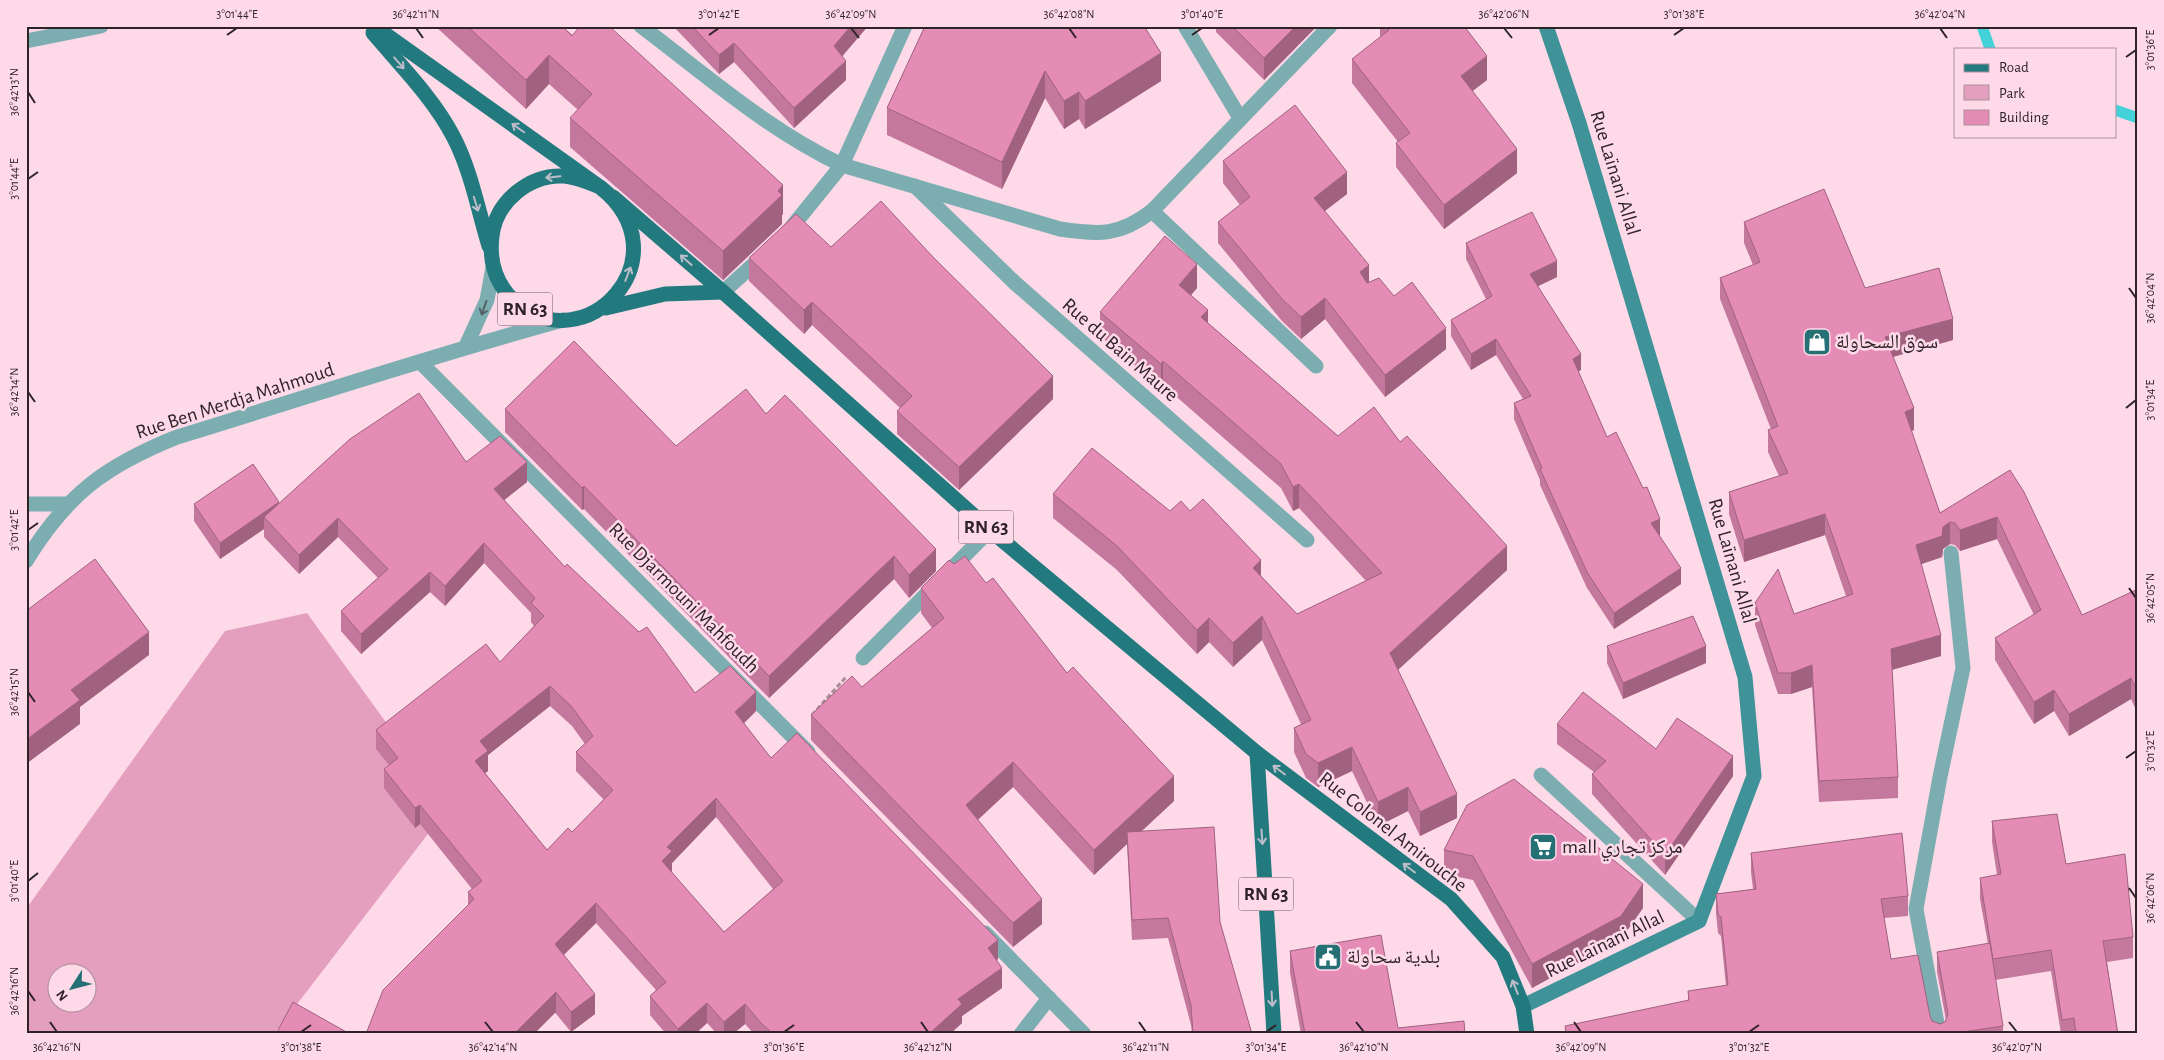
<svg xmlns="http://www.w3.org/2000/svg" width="2164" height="1060" font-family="'Alegreya Sans','Noto Naskh Arabic',sans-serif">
	<rect width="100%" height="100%" fill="#fedae9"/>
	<path fill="#e49fbf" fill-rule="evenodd" d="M307,613L448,808L274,1034H26V909L225,631ZM58,972H88V1002H58Z"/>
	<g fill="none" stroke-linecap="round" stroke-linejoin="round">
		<g stroke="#44d2da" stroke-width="11">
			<path d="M1982,26L1990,49"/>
			<path d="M2115,110L2138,118"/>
		</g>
		<path stroke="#a88e99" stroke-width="3" stroke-dasharray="5 2.5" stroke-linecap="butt" d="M812,715L846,677"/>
		<g stroke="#7caeb1" stroke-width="15">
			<path d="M641,26C706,75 768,130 842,165L1060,229C1099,235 1120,236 1152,211L1330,26"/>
			<path d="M1185,26L1240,118"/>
			<path d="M26,41L101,26"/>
			<path d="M915,186L1015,283L1307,540"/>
			<path d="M1152,211L1316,366"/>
			<path d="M787,233L842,165L905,26"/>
			<path d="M723,292L763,256"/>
			<path d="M421,363L808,752"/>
			<path d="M26,504H67"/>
			<path d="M863,658L990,530"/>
			<path d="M1541,775L1699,921"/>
			<path d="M985,933L1084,1034"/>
			<path d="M1021,1034L1049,998"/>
			<path d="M1939,1034L1916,909L1940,777L1963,668L1951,553"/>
		</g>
		<g stroke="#7caeb1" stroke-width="15">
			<path d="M466,346L487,300L493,267"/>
			<path d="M26,561C67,494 105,466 177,437C305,398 433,355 563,320"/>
		</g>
		<path stroke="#3f9297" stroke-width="15" d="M1523,1006L1699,921L1754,776L1745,677L1579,123L1546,26"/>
		<g stroke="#227a7f" stroke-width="15">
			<path d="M374,26L600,187C687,256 585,365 514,301C495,283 489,260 492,236C496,201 530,174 564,176C577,177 588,182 600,187"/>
			<path d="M373,33C401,66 433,98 453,136C471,170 478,210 489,246"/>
			<path d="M613,197L723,292L990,530L1257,753L1451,899L1503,957L1523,1006L1527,1034"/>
			<path d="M606,308L665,294L723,292"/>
			<path d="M1257,753L1274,1034"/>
		</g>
	</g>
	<g fill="#c4789d" fill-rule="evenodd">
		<path d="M435,26H562L783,214L782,215V224L723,280L570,147V118L578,110L549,84L526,109Z"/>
		<path d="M673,26H868L842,56L846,80L794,128L734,62L719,74Z"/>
		<path d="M925,26L1161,81L1085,129L1079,119L1064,129L1045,98L1002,189L887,135V108Z"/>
		<path d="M1216,26H1317L1264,80L1216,32Z"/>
		<path d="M1380,26H1464L1487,80L1472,91L1517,173L1444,229L1396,167V143L1398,142L1352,83V59L1380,38Z"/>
		<path d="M1223,161L1347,194L1325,211L1369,282L1394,296L1446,349L1385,397L1325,319L1301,339L1282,321L1218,243V222L1240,205L1223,183Z"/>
		<path d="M1744,222L1865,288L1953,340L1893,357L1914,430L1911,431L1940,513L2010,470L2082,615L2138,589V714L2131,699L2069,736L2054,711L2034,724L1995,660V638L2034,615L1997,539L1960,551L1955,545L1950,544L1943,549L1942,557L1921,564L1941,656L1892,670L1898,777V798L1819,802L1812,687L1791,694H1778L1755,625V603L1794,614L1846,596L1825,535L1744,562L1729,514V492L1779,476L1768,452V430L1771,429L1720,299V278L1753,265L1744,243Z"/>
		<path d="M1466,243L1557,277L1538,286L1581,370L1578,371L1607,437L1660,535H1659L1681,584L1614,629L1587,588L1540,485V480L1514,419V403L1523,399L1496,355L1471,370L1451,336V320L1486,299L1466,259Z"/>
		<path d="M831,247L1053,399L959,490L897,434V411L900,408L812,325L804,334L749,281V258Z"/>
		<path d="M1197,288L1191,295L1208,323L1338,436L1400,442L1507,570L1398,670L1457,818L1420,836L1408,811L1378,826L1352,771L1318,787L1306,778L1294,752V728L1301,724L1262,640L1233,667L1209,642L1197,654L1117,570L1053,518V494L1170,511H1190L1261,576L1297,614L1366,581L1299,508L1293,511L1281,488L1163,385L1161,388L1100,336V312Z"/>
		<path d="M505,409L676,446L766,414L936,571L909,598L894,579L769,698L584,509L582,510L505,432Z"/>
		<path d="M466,462L527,482L504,500L565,567L695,693L756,711L744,723L771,758L998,959L997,960L1002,988L962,1016V1023L950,1034H754L745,1024L733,1034H717L707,1023L695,1034H666L650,1015V996L656,990L596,923L564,955L595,1014L571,1032L468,906V892L472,889L420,824L415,828L384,788V769L389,765L376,749V730L500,662L534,626L531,622V613L484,563L445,606L430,592L361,654L341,631V611L378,578L338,537L299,574L264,537V529L220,559L194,521V504H279ZM550,706L572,726L585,744L576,752V771L604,800L572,832L547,850L485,773L488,771V755ZM716,817L773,889L724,932L671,872L672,871V863Z"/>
		<path d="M954,564L986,583L1067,673L1174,801L1141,831L1220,922L1252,1034H1192L1191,1025L1168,938L1132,940L1127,844L1094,875L1013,787L978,820L1042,924L1013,947L811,740V715L862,687L932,628L921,613V588Z"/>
		<path d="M1607,646L1706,663L1623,699L1607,663Z"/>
		<path d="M1557,724L1733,776L1665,875L1592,794V774L1594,772L1557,744Z"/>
		<path d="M1467,805L1643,908L1621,939L1532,988L1473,880L1444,874V850Z"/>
		<path d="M1992,821L2066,864L2133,937V958L2107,962L2118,1034H2061L2051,971L1995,980L2003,1026V1034H1565V1026L1688,1001V991L1726,986L1721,936L1718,933L1716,913V894L1753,889L1751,872V853L1908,896V916L1884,918L1891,959L1932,1021L1940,1024L1945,1022L1946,1020L1937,971V952L1988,944L1980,899V878L1997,875L1992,842Z"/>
		<path d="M1290,951L1398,1028L1465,1034H1301L1290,973Z"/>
	</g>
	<g fill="#a0627f">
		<path d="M851,26H868L834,66V46Z"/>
		<path d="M1296,26H1317L1264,80V58Z"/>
		<path d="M734,43V62L719,74V55Z"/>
		<path d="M1161,53V81L1085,129V101Z"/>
		<path d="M549,55V84L526,109V80Z"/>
		<path d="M1487,56V80L1461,100V76Z"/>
		<path d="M846,61V80L794,128V108Z"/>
		<path d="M1045,71V98L1002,189V162Z"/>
		<path d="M1079,92V119L1064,129V101Z"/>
		<path d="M1517,149V173L1444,229V205Z"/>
		<path d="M1347,172V194L1314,219V198Z"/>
		<path d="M783,185V214L782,215V224L723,280V251Z"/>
		<path d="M1557,261V277L1530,290V274Z"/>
		<path d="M1197,264V288L1179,309V285Z"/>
		<path d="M1369,265V287L1360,272Z"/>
		<path d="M1325,298V319L1301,339V317Z"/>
		<path d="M812,302V325L804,334V310Z"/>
		<path d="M1208,310V334L1201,317Z"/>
		<path d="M1953,319V340L1885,359V337Z"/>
		<path d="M1446,328V349L1385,397V375Z"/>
		<path d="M1496,339V355L1471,370V354Z"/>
		<path d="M1581,354V370L1573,375V359Z"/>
		<path d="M1163,361V385L1161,388V364Z"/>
		<path d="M1053,376V399L959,490V467Z"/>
		<path d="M1914,408V430L1905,433V412Z"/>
		<path d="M527,462V482L494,508V489Z"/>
		<path d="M1299,484V508L1293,511V487Z"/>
		<path d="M584,486V509L582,510V488Z"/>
		<path d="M279,502V519L264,517V529L220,559V543Z"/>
		<path d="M1825,514V535L1744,562V540Z"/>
		<path d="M1997,517V539L1960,551V530Z"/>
		<path d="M338,518V537L299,574V555Z"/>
		<path d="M1660,519V535L1651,539V523Z"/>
		<path d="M1950,522V544L1943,549L1942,557L1916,566V545Z"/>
		<path d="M484,543V563L445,606V586Z"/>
		<path d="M1507,546V570L1390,677V653Z"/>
		<path d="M936,549V571L909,598V575Z"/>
		<path d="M894,556V579L769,698V676Z"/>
		<path d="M1261,560V584L1253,568Z"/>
		<path d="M1681,568V584L1614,629V613Z"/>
		<path d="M430,572V592L361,654V634Z"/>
		<path d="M1262,616V640L1233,667V643Z"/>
		<path d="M1209,618V642L1197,654V630Z"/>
		<path d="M149,632V655L80,707V724L26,764V740L71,690Z"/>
		<path d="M1941,635V656L1891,670V649Z"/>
		<path d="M1706,646V663L1623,699V683Z"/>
		<path d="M1812,665V687L1791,694V673Z"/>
		<path d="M2131,678V699L2069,736V714Z"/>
		<path d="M550,686V706L488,755V771L475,781V761L480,741Z"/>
		<path d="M2054,690V711L2034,724V702Z"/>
		<path d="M756,692V711L735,732V712Z"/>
		<path d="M1352,747V771L1318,787V763Z"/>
		<path d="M1733,756V776L1665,875V855Z"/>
		<path d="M1013,762V787L966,830V805Z"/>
		<path d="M1174,776V801L1128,844L1127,832V844L1094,875V850Z"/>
		<path d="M1408,787V811L1378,826V802Z"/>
		<path d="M1457,794V818L1420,836V812Z"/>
		<path d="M716,798V817L672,863V871L662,881V861L667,847Z"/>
		<path d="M420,805V824L415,828V808Z"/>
		<path d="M1643,884V908L1621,939L1532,988V964Z"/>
		<path d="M1042,899V924L1013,947V923Z"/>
		<path d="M596,903V923L555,963V944Z"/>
		<path d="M998,940V959L988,967V948Z"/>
		<path d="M1002,968V988L962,1016V1023L950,1034H929L958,999Z"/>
		<path d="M556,992V1012L534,1034H514Z"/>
		<path d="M595,994V1014L571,1032V1012Z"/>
		<path d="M707,1003V1023L695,1034H678V1029Z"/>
		<path d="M745,1004V1024L733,1034H724V1022Z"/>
	</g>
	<g fill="#e48cb6" stroke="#a0627f" fill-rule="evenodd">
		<path d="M467,26H562L572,36L580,26H609L783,185L778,191L782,195L723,251L570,118L592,94L549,55L526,80Z"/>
		<path d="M692,26H851L834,46L846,61L794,108L734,43L719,55Z"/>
		<path d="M925,26H1144L1161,53L1085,101L1079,92L1064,101L1045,71L1002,162L887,108Z"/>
		<path d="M1232,26H1296L1264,58Z"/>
		<path d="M1386,26H1464L1487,56L1461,76L1517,149L1444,205L1396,143L1410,133L1352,59L1389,30Z"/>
		<path d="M1295,105L1347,172L1314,198L1369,265L1360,272L1367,283L1379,278L1394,296L1412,282L1446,328L1385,375L1325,298L1301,317L1282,299L1218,222L1250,197L1223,161Z"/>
		<path d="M1824,189L1865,288L1939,268L1953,319L1885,337L1914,408L1905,412L1940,513L2010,470L2024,492L2082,615L2138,589V693L2131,678L2069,714L2054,690L2034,702L1995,638L2041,610L1997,517L1960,530L1955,523L1950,522L1943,527L1942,536L1916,545L1941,635L1891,649L1898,777L1819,781L1812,665L1791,673H1778L1755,603L1778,569L1794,614L1853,594L1825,514L1744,540L1729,492L1788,473L1768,430L1778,426L1720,278L1760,262L1744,222Z"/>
		<path d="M881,201L933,257L1053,376L959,467L897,411L912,396L812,302L804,310L749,258L796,214L831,247Z"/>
		<path d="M1532,212L1557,261L1530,274L1581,354L1573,359L1607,437L1616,432L1643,488L1647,487L1660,519L1651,523L1681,568L1614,613L1587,572L1540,469L1542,468L1514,403L1531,396L1496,339L1471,354L1451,320L1492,296L1466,243Z"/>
		<path d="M1165,236L1197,264L1179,285L1208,310L1201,317L1338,436L1374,407L1400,442L1407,436L1507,546L1390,653L1457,794L1420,812L1408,787L1378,802L1352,747L1318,763L1306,754L1294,728L1311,720L1262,616L1233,643L1209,618L1197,630L1117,546L1053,494L1092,448L1170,511L1181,501L1190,511L1203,499L1261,560L1253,568L1297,614L1382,573L1299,484L1293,487L1281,464L1163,361L1161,364L1100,312Z"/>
		<path d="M574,341L676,446L746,389L766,414L785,395L936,549L909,575L894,556L769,676L584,486L582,488L505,409Z"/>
		<path d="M419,393L466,462L500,436L527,462L494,489L565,567L567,564L639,632L647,627L695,693L730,666L756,692L735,712L771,758L797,733L998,940L988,948L1002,968L958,999L962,1004L929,1034H773L761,1023L745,1004L724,1022L707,1003L678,1029L650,996L666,982L596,903L555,944L595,994L571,1012L556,992L514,1034H366L383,990L474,899L468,892L482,881L420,805L415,808L384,769L398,758L376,730L486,644L500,662L544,616L531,603L535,598L484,543L445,586L430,572L361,634L341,611L388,569L338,518L299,555L264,517L350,439ZM550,686L572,707L593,736L576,752L613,790L572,832L568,828L547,850L475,761L488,751L480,741ZM716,798L783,881L724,932L662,861L672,851L667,847Z"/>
		<path d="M253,464L279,502L220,543L194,504Z"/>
		<path d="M965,556L986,583L993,578L1067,673L1073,667L1174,776L1094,850L1013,762L966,805L1042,899L1013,923L811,715L852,676L862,687L944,618L921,588L949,560L954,564Z"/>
		<path d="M95,559L149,632L71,690L80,700L26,740V611Z"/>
		<path d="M1693,616L1706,646L1623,683L1607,646Z"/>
		<path d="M1583,692L1656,749L1677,718L1733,756L1665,855L1592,774L1606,761L1557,724Z"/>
		<path d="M1514,779L1643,884L1621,916L1532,964L1473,856L1444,850L1467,805Z"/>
		<path d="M2057,814L2066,864L2125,854L2133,937L2103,941L2118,1034H2076L2074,1018L2062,1020L2051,950L1993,959L1980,878L2001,874L1992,821Z"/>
		<path d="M1214,827L1220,922L1252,1034H1193L1191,1005L1168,918L1132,920L1127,832Z"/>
		<path d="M1902,833L1908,896L1881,899L1891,959L1918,955L1930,1016L1932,1021L1940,1024L1945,1022L1948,1014L1937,952L1990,943L2003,1026L1949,1034H1566L1565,1026L1689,1000L1688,991L1728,985L1721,917L1718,914L1716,894L1756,889L1751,853Z"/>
		<path d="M1381,935L1398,1028L1464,1021L1465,1034H1305L1290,951Z"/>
		<path d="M293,1002L350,1034H276Z"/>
	</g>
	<defs><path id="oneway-shaft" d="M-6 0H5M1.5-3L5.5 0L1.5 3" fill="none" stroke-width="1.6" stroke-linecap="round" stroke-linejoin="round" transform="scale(1.25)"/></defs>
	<g stroke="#bcbdc9">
		<use href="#oneway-shaft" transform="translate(399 63) rotate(49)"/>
		<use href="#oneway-shaft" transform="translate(518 128) rotate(-145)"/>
		<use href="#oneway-shaft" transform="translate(553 177) rotate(174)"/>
		<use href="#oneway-shaft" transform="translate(476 204) rotate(73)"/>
		<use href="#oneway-shaft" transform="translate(686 260) rotate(-139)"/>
		<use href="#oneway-shaft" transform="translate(628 274) rotate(-69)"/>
		<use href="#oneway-shaft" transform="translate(1279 770) rotate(-143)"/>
		<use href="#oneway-shaft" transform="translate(1262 837) rotate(86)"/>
		<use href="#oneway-shaft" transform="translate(1409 868) rotate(-143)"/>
		<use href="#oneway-shaft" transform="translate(1515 987) rotate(-112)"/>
		<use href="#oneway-shaft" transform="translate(1272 999) rotate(87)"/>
	</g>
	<use stroke="#526166" href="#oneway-shaft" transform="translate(484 308) rotate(109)"/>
	<path fill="none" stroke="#2f2228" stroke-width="2" d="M416,28L423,38M851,28L859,38M1069,28L1076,38M1504,28L1512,38M1940,28L1947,38M227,35L237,28M709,35L719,28M1192,35L1202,28M1674,35L1684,28M2126,57L2136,50M28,92L35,103M28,179L38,172M2129,288L2136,298M28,392L35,402M2126,408L2136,400M28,530L38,523M2129,588L2136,598M28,692L35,702M2126,758L2136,751M28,881L38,873M2129,888L2136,898M28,991L35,1001M50,1022L57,1032M485,1022L493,1032M921,1022L928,1032M1139,1022L1146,1032M1356,1022L1364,1032M1574,1022L1581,1032M2009,1022L2017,1032M301,1032L311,1025M784,1032L794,1025M1266,1032L1276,1025M1749,1032L1759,1025"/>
	<defs>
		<g id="shop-square" transform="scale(1.4375)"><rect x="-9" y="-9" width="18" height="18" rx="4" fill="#257075" stroke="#fedae9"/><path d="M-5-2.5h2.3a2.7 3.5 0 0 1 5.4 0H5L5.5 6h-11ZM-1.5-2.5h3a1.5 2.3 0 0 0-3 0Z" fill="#fff"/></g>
		<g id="supermarket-square" transform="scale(1.4375)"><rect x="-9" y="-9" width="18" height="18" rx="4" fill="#257075" stroke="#fedae9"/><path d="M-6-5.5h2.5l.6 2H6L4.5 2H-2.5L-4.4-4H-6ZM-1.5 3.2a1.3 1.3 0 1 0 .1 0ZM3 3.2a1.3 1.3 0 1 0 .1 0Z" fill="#fff"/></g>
		<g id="civic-square" transform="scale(1.4375)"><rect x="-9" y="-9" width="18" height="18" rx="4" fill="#257075" stroke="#fedae9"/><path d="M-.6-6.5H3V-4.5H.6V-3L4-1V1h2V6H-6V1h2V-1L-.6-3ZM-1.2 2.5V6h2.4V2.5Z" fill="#fff"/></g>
	</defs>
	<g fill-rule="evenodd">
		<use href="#shop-square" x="1817" y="342"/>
		<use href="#supermarket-square" x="1543" y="847"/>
		<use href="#civic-square" x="1328" y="957"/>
	</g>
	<g text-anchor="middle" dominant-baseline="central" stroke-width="5" stroke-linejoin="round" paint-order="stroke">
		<g fill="#fedae9" stroke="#6d5962" stroke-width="1">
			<rect x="497.5" y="292.5" width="55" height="33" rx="4"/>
			<rect x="958.5" y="510.5" width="55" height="33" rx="4"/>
			<rect x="1238.5" y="877.5" width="55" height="33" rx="4"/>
		</g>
		<g font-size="19" font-weight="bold" fill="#2f2228">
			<text x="525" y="309">RN 63</text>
			<text x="986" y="527">RN 63</text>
			<text x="1266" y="894">RN 63</text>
		</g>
		<g font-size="20" fill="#2f2228" stroke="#fedae9">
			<text transform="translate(1615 173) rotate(73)">Rue Laïnani Allal</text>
			<text transform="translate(1120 350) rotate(41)">Rue du Bain Maure</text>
			<text transform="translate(235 401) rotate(-18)">Rue Ben Merdja Mahmoud</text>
			<text transform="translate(1732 561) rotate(74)">Rue Laïnani Allal</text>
			<text transform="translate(684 598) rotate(45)">Rue Djarmouni Mahfoudh</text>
			<text transform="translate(1393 832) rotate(38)">Rue Colonel Amirouche</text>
			<text transform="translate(1605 944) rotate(-26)">Rue Laïnani Allal</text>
		</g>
		<g font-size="20" fill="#2f2228" stroke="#fedae9" text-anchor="start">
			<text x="1836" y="342">سوق السحاولة</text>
			<text x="1562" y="847">mall مركز تجاري</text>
			<text x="1347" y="957">بلدية سحاولة</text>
		</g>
	</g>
	<rect width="2164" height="1060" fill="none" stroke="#fedae9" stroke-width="55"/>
	<rect x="1954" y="48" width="162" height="90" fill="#fedae9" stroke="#ab909c"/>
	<rect x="1964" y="64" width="25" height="8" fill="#227a7f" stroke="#ab909c"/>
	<text x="1999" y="72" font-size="15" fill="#2f2228">Road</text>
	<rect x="1964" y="85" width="25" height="15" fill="#e49fbf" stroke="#ab909c"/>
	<text x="1999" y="98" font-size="15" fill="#2f2228">Park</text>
	<rect x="1964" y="110" width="25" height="15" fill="#e48cb6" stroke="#ab909c"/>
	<text x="1999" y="122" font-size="15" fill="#2f2228">Building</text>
	<g transform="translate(72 988) rotate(234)"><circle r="24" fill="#fedae9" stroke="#ab909c"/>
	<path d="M0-4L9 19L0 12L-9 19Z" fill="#257075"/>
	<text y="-8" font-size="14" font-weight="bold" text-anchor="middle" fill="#2f2228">N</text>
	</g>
	<rect x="28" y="28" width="2108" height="1004" fill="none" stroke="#2f2228" stroke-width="2"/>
	<g font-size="12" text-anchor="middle" fill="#2f2228">
		<text x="237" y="18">3°01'44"E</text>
		<text x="416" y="18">36°42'11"N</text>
		<text x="719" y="18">3°01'42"E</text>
		<text x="851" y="18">36°42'09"N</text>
		<text x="1069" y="18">36°42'08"N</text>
		<text x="1202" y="18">3°01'40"E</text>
		<text x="1504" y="18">36°42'06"N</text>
		<text x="1684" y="18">3°01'38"E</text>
		<text x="1940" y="18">36°42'04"N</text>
		<text transform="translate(2150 50) rotate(-90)" y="4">3°01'36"E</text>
		<text transform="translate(14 92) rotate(-90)" y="4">36°42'13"N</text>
		<text transform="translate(14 179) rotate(-90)" y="4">3°01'44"E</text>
		<text transform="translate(2150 298) rotate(-90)" y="4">36°42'04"N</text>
		<text transform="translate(14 392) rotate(-90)" y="4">36°42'14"N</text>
		<text transform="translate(2150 400) rotate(-90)" y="4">3°01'34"E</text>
		<text transform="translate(14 530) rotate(-90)" y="4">3°01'42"E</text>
		<text transform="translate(2150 598) rotate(-90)" y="4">36°42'05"N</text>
		<text transform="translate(14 692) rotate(-90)" y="4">36°42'15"N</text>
		<text transform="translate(2150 751) rotate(-90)" y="4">3°01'32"E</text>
		<text transform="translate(14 881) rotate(-90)" y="4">3°01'40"E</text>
		<text transform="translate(2150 898) rotate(-90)" y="4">36°42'06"N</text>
		<text transform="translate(14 991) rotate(-90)" y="4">36°42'16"N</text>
		<text x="57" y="1051">36°42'16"N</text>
		<text x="301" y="1051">3°01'38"E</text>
		<text x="493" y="1051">36°42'14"N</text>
		<text x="784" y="1051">3°01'36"E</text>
		<text x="928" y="1051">36°42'12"N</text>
		<text x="1146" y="1051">36°42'11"N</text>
		<text x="1266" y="1051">3°01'34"E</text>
		<text x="1364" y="1051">36°42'10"N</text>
		<text x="1581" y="1051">36°42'09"N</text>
		<text x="1749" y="1051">3°01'32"E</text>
		<text x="2017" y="1051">36°42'07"N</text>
	</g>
</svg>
